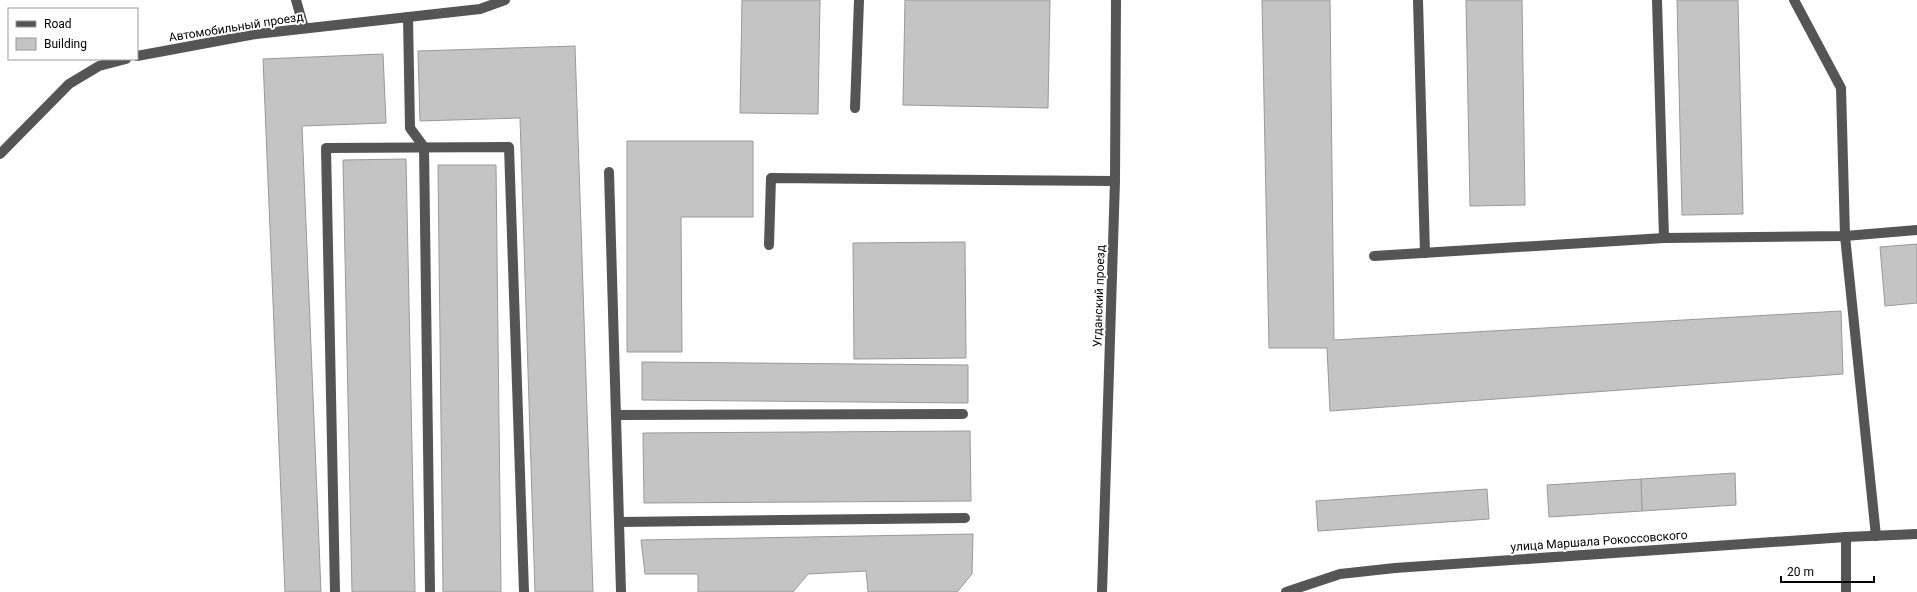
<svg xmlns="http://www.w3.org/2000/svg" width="1917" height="592" font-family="Roboto,sans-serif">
	<rect width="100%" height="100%" fill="#fff"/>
	<g fill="#c4c4c4" stroke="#999">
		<path d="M742,0H820L818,114L740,113Z"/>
		<path d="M905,0H1050L1048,108L903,105Z"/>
		<path d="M1262,0H1330L1334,340L1841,311L1843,374L1330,411L1327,348H1269Z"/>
		<path d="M1466,0H1522L1525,205L1470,206Z"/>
		<path d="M1677,0H1738L1743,214L1682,215Z"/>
		<path d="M575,46L593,592H535L520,118L420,121L418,51Z"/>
		<path d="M383,54L386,123L302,126L321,592H285L263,59Z"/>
		<path d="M627,141H753V217H681L682,352H627Z"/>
		<path d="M406,159L415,592H352L343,160Z"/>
		<path d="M438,165H496L501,592H443Z"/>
		<path d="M965,242L966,358L854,359L853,243Z"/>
		<path d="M1917,244V303L1885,306L1880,247Z"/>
		<path d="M642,362L968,365V403L642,400Z"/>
		<path d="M970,431L971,501L644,503L643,433Z"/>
		<path d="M1735,473L1736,505L1642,511L1641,479Z"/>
		<path d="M1641,479L1642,511L1549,517L1547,485Z"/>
		<path d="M1487,489L1489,519L1318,531L1316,501Z"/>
		<path d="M973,534L972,574L957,592H868L866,571L808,574L793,592H698V574H645L641,540Z"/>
	</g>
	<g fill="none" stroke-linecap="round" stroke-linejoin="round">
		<g stroke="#555" stroke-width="10">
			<path d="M296,0L304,28"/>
			<path d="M1418,0L1425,253"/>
			<path d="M1657,0L1664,238L1845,236L1917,230"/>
			<path d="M1794,0L1841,88L1845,236L1876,536"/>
			<path d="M408,17L410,128L424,147L430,592"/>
			<path d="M137,56L256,34L480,9L505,0"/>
			<path d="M855,108L859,0"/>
			<path d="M0,154L69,84L99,66L126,59"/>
			<path d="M609,172L621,592"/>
			<path d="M769,245L771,178L1115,181"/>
			<path d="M1374,256L1664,238"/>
			<path d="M616,415L963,414"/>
			<path d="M619,522L965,518"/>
			<path d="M1846,537V592"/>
			<path d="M335,592L326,148L509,147L524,592"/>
			<path d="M1102,592L1115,181L1116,0"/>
			<path d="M1286,592L1340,574L1395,568L1846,537L1917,534"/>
		</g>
	</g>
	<g text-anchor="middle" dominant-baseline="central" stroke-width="4" stroke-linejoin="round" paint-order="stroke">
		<g font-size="12" fill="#000" stroke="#fff">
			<text transform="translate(236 27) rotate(-9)">Автомобильный проезд</text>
			<text transform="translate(1099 296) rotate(-88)">Угданский проезд</text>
			<text transform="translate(1599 541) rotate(-4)">улица Маршала Рокоссовского</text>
		</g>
	</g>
	<rect x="8" y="8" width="130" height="52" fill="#ffffff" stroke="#999999"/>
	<rect x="16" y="21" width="20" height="6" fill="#555555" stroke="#999999"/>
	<text x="44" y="28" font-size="12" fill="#000000">Road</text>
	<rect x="16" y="38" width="20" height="12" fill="#c4c4c4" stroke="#999999"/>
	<text x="44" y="48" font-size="12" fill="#000000">Building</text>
	<path d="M1781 576v6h93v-6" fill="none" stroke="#000000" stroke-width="2"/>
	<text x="1787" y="576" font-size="12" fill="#000000" stroke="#ffffff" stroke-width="3" paint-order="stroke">20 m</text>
</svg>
